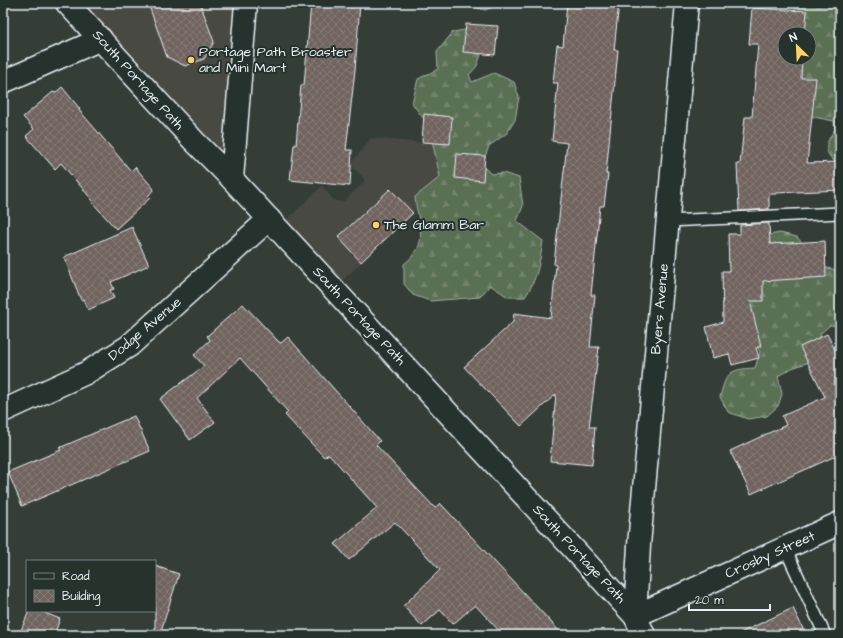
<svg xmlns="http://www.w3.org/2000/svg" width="843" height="638" font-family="'Architects Daughter',sans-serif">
	<defs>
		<pattern id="forest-firs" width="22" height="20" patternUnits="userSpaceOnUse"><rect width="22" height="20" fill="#5a6f53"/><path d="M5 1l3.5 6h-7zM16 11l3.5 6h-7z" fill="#72846c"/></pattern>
		<pattern id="building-cross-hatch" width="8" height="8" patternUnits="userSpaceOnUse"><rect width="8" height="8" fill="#71645e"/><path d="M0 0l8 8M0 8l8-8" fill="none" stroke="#857b76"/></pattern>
	</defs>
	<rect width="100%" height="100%" fill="#353d37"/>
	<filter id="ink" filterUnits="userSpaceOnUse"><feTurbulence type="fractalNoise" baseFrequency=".025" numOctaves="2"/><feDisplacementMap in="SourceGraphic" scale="8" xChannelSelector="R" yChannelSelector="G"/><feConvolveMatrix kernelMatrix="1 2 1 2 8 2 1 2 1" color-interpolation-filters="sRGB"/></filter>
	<g filter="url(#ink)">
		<g fill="#474943">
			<path d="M67,3H246L232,179Z"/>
			<path d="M371,138L446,145L445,182L334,289L278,228L322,186L334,200L340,202L344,201L364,182L363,177L350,165Z"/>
		</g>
		<g fill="url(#forest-firs)" stroke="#a1b0a6">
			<path d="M460,3H503L485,10Z"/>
			<path d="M799,3H840V166C822,152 824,146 835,129L834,121L799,114L792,58H809V34H786L787,25Z"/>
			<path d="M471,29L484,46L477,66L469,75L472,82L494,73L514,82L519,97L515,120L507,133L489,146L482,165L491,174L503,173L519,178L523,206L517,221L543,241C540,261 537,280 525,297H508L490,285L480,297L430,301L413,295L404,284V264C431,243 418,226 415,197L440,177L429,126L412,103L418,79L438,69L437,52L453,32Z"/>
			<path d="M780,233L797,237L823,267L840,271V326L830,325L820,334L821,341L815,360L792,368L778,376L782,394L778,406L767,416L748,419L728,412L720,397C726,373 729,369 755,368L760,352L750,334L747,320L758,237Z"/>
		</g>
		<g fill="url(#building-cross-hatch)" stroke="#e8f1f8">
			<path d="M148,3H200L214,42L204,59L185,66L167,57Z"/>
			<path d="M311,3H360L355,70L346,150H352L350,186L290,180L294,145H296L301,85H304Z"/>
			<path d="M567,3H619L614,50H618L606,174H608L604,206H600L591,295H595L590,347H599L589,427H595L592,465L550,461L556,394L521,426L464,367L513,322L514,313L551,318L556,265L554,264L567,143L552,141L558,83H553L557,45L563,46Z"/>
			<path d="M752,8L807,11L805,34H785V58H802L801,78H816L807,163L840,162V190L776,193V194H769V209L739,211L737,164H740L745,117H752L758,44H749Z"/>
			<path d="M466,24L498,26L495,55L463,52Z"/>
			<path d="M62,87L80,109L79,110L131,171L135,167L154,189L148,196L150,198L116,229L92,202L93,201L61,163L55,169L26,136L34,129L23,117L53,92L55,93Z"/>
			<path d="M424,114L452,117L450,144L422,142Z"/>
			<path d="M457,154L485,156L483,181L455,178Z"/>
			<path d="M390,189L413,213L361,262L338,237Z"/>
			<path d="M769,223L770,244L825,241L826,277L763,281V301H750L761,346L756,348L759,358L732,365L729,354L713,358L706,327L723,322L722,271H729L728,234H740V225Z"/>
			<path d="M132,227L149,265L111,282L114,289L110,290L114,298L88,310L83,299L81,300L64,257Z"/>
			<path d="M243,304L279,342L281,343L288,337L380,441L376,445L435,508L440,503L563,635H503L475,605L453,624L440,610L422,626L403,606L440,570L395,522L349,560L335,544L377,508L329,454L324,457L285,415L288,412L240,358L197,398L215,422L190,440L160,399L204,366L194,355L210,340L207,336Z"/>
			<path d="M827,334L840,360V454L751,494L730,451L786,425L782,416L825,397L800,347Z"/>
			<path d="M134,416L150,451L22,506L8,472L61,450L59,448Z"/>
			<path d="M155,566L179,574L160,634H155Z"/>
			<path d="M793,608L806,635H736Z"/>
			<path d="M29,611H40L60,619L54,635H19Z"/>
		</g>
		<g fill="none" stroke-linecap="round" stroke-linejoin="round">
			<g stroke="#e8f1f8" stroke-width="14">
				<g id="service">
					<path d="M668,221L840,213"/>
					<path d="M785,548L825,635"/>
				</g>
			</g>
			<g stroke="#e8f1f8" stroke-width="25">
				<g id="minor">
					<path d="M3,82L101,39"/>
					<path d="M232,179L246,3"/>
					<path d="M3,411L86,373L129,346L269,219"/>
					<path d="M635,616L639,545L687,3"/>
				</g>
			</g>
			<g stroke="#e8f1f8" stroke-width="25">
				<path id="tertiary" d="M635,616L840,523"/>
			</g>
			<g stroke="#e8f1f8" stroke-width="25">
				<path id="secondary" d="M67,3L194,141L232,179L581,557L635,616L644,635"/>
			</g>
			<use href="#service" stroke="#26332d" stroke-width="11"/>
			<use href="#minor" stroke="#26332d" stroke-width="22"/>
			<use href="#tertiary" stroke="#26332d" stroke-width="22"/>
			<use href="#secondary" stroke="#26332d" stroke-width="22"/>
		</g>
	</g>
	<g fill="#ffd166" stroke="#26332d" stroke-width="1.5">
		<circle cx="191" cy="60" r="4"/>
		<circle cx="376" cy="225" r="4"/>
	</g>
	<g text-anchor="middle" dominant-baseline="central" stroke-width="4" stroke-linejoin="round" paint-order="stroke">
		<g font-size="14" fill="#e8f1f8" stroke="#26332d" text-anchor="start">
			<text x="199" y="52">Portage Path Broaster<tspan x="199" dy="16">and Mini Mart</tspan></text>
			<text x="384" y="225">The Glamm Bar</text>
		</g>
		<g font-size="14" fill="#e8f1f8" stroke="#26332d">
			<text transform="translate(138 80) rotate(48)">South Portage Path</text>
			<text transform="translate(660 309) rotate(-85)">Byers Avenue</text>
			<text transform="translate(359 316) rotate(47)">South Portage Path</text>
			<text transform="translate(145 329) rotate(-40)">Dodge Avenue</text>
			<text transform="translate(579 554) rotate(47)">South Portage Path</text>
			<text transform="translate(770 555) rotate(-24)">Crosby Street</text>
		</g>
	</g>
	<rect width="843" height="638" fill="none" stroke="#26332d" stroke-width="16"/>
	<rect x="8" y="8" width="827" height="622" fill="none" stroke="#e8f1f8" stroke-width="1.5" filter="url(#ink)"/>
	<rect x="26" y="560" width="130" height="52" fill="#26332d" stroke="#747f7e"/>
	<rect x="34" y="573" width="20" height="6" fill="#26332d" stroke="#747f7e"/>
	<text x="62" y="580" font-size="12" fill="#e8f1f8">Road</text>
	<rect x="34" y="590" width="20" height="12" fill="url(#building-cross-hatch)" stroke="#747f7e"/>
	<text x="62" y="600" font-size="12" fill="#e8f1f8">Building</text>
	<g transform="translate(797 46) rotate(336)"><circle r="19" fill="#26332d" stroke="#747f7e"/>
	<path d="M0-3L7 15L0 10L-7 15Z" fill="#ffd166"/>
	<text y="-6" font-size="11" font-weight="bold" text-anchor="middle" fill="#e8f1f8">N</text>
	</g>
	<path d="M689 604v6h81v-6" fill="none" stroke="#e8f1f8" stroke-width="2"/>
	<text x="695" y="604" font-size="12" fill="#e8f1f8" stroke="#26332d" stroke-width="3" paint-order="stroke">20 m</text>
</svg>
